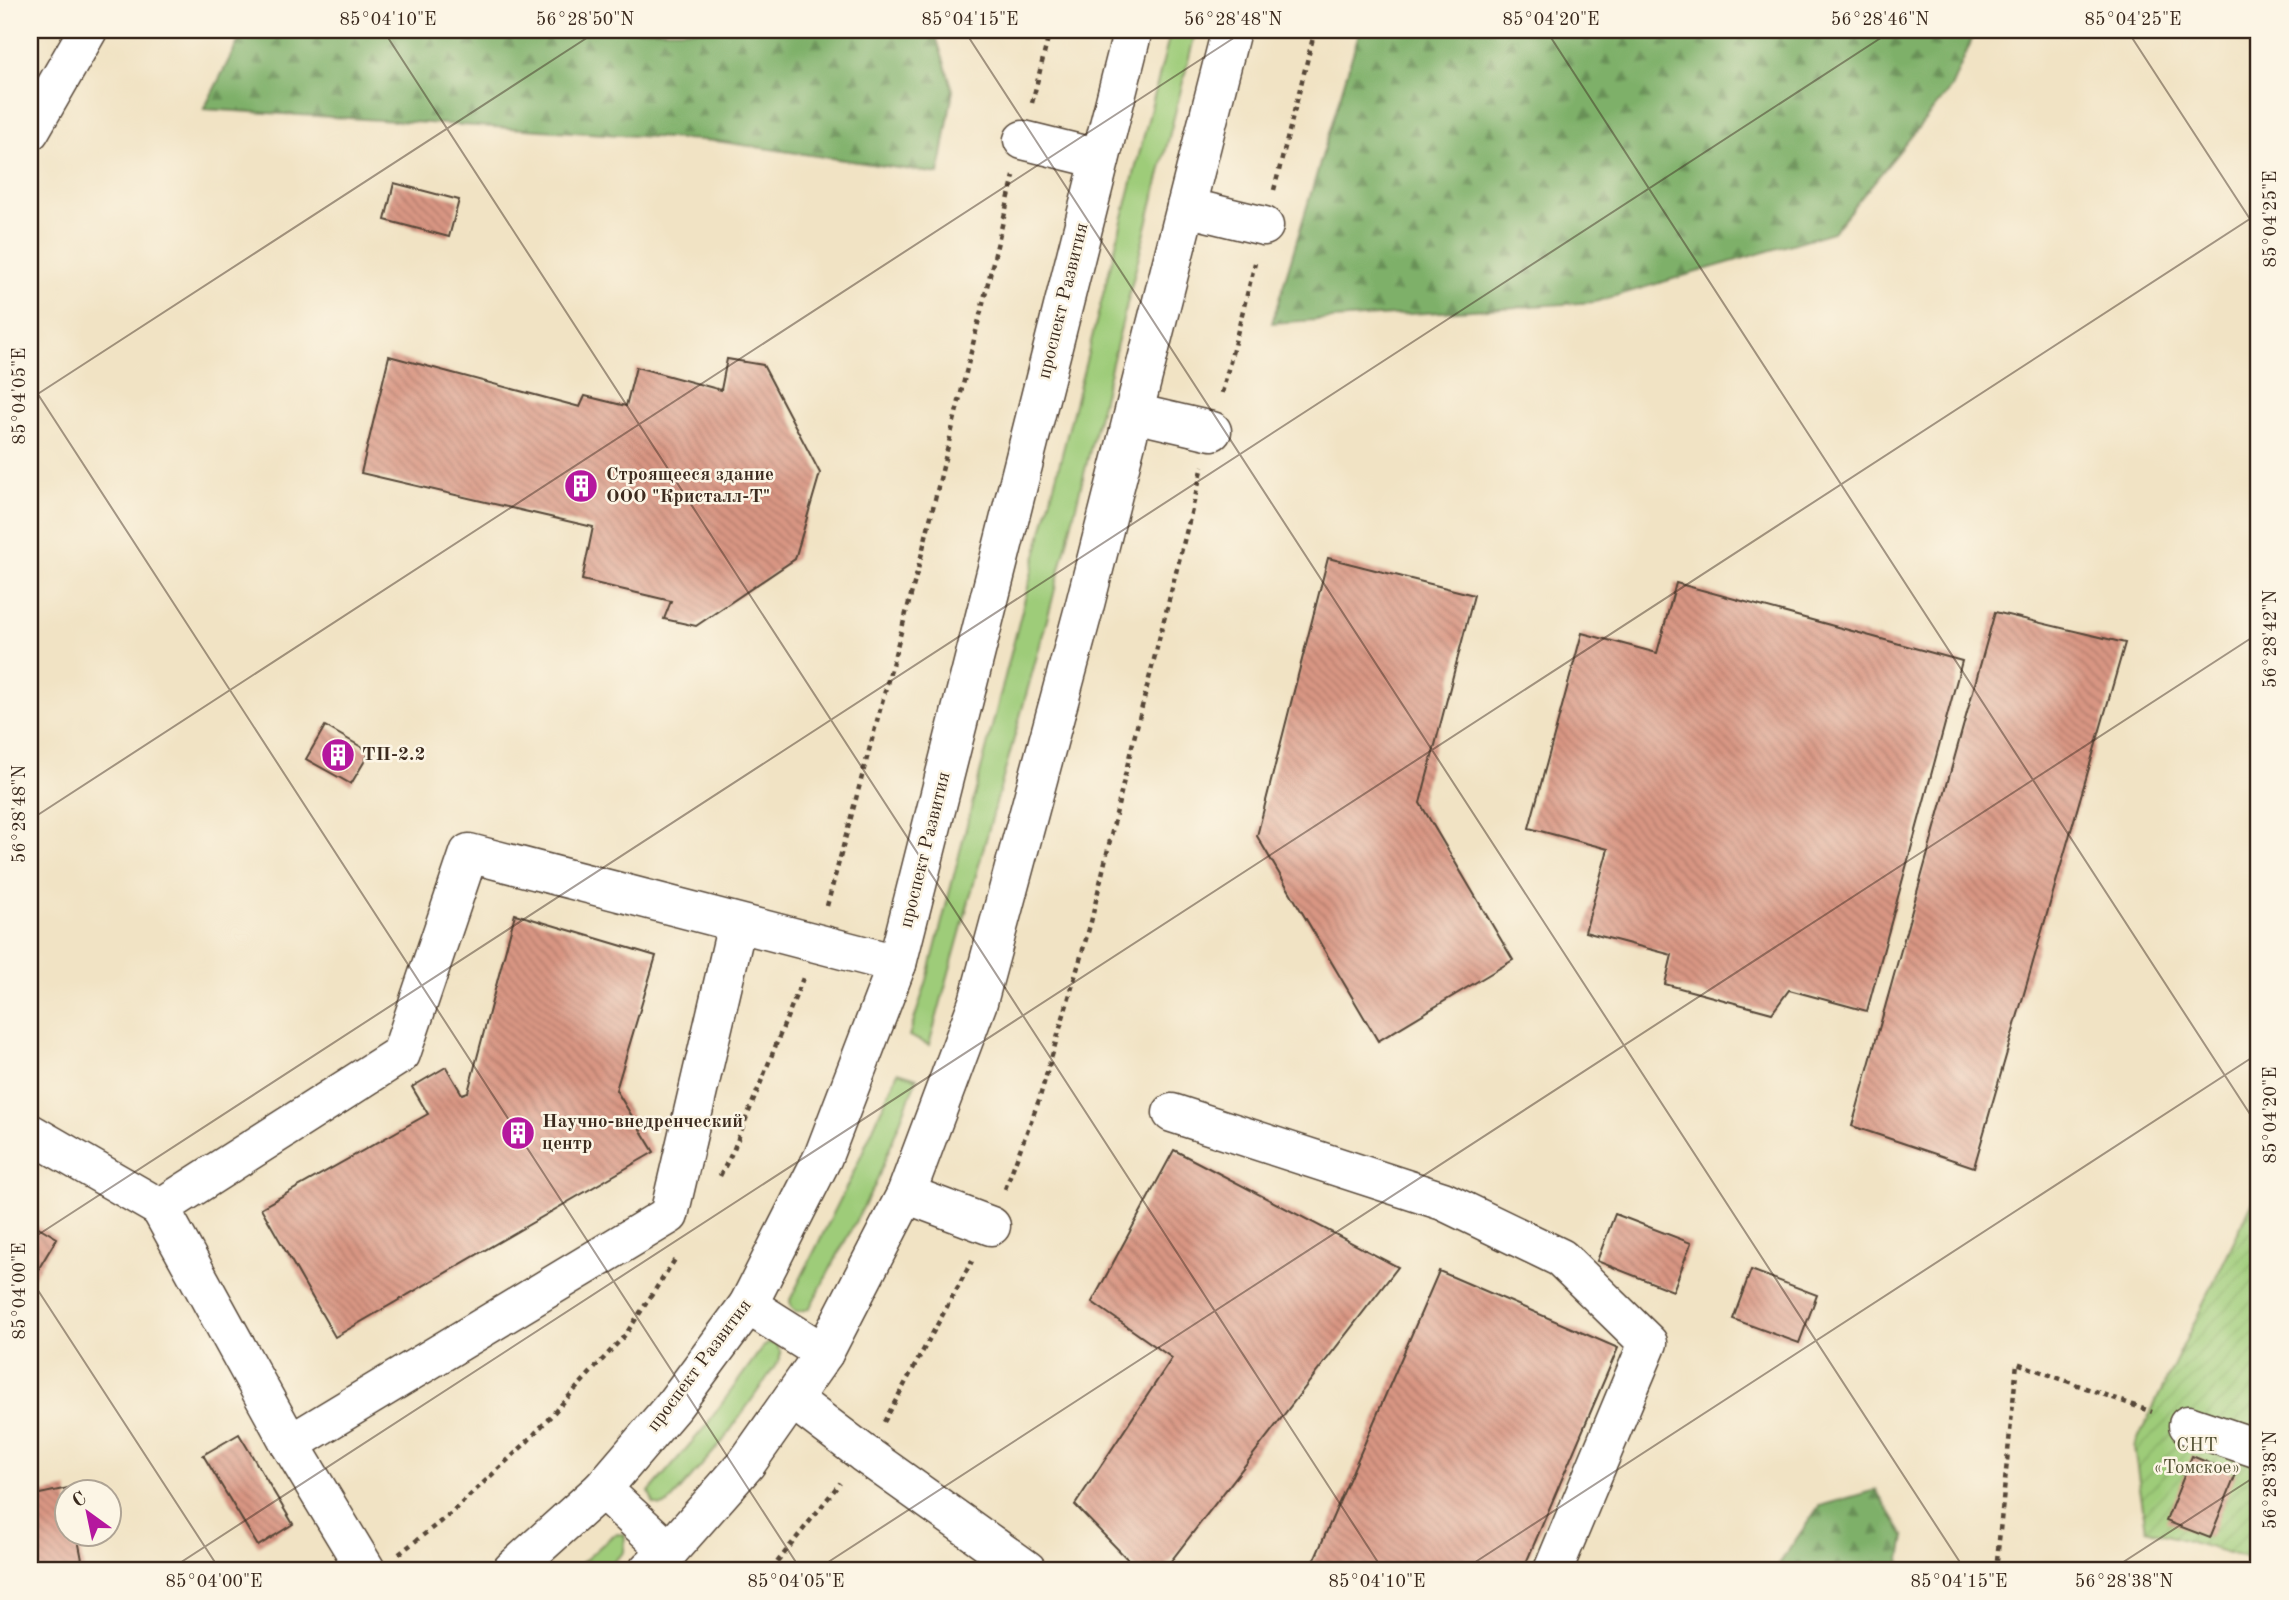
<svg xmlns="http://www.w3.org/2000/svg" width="2289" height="1600" font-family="'Old Standard TT',serif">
	<defs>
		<pattern id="forest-firs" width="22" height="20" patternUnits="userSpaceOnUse" patternTransform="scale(1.75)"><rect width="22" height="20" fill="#7eb069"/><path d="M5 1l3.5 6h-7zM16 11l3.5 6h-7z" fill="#688f56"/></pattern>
		<pattern id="garden-furrows" width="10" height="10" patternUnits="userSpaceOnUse" patternTransform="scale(1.75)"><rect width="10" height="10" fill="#9ecc79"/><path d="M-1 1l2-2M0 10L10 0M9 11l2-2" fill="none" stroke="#89af68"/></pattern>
		<pattern id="building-back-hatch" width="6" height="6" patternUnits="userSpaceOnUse" patternTransform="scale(1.75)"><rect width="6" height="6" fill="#d99683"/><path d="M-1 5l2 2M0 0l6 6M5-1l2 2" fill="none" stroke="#b17b6b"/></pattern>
	</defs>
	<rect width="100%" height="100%" fill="#fcf5e5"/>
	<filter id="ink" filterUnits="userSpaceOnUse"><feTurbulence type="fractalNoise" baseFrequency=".0143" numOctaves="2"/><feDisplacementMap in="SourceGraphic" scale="14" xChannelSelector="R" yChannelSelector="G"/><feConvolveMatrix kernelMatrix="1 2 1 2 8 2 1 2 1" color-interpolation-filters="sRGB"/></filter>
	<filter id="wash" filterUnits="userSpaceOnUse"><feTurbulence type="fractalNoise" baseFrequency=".00686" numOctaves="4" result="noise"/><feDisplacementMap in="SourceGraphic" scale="28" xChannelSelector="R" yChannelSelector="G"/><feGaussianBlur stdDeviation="1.57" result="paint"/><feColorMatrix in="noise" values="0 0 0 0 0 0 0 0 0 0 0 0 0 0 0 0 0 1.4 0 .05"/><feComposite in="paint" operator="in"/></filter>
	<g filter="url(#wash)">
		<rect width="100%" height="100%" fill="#f1e3c4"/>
		<g fill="#9ecc79" stroke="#6c7b4c" stroke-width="2">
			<path d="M1171,30H1196L1051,605L929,1045L909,1036L927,980Z"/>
			<path d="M898,1072L917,1078L875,1185L809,1309L796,1312L791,1307L790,1300L851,1178Z"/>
			<path d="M769,1343L776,1344L780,1351V1359L723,1441L668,1504L661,1506L654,1504L649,1492L705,1427L762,1348Z"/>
			<path d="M618,1534L625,1535L624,1552L604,1570H574L612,1536Z"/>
		</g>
		<g fill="url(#forest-firs)" stroke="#5c6d44" stroke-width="2">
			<path d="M244,30H934L953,90L939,174L716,141L204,109Z"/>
			<path d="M1360,30H1976L1951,88L1833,232L1595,302L1272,323Z"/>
			<path d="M1876,1490L1905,1537L1899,1570H1775L1819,1506Z"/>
		</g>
		<path fill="url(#garden-furrows)" stroke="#6c7b4c" stroke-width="2" d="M2259,1189V1562L2146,1529L2134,1447Z"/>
		<g id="blocks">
			<g fill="url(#building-back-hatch)">
				<path d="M394,183L459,200L449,237L385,220Z"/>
				<path d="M389,356L580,407L585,396L626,406L636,367L721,390L727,359L763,365L820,473L795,559L696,626L664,619L671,601L582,580L593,527L361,473Z"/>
				<path d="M1328,558L1474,595L1420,803L1513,960L1378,1041L1257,836Z"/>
				<path d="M1676,583L1962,661L1867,1011L1789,990L1772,1013L1665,984L1672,955L1585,932L1608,849L1529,828L1582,633L1657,653Z"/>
				<path d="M1995,612L2125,643L1974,1167L1852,1126Z"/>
				<path d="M325,726L370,752L351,784L306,759Z"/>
				<path d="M515,914L656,956L616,1090L654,1152L335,1337L261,1208L428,1114L412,1087L446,1067L462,1094L468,1092Z"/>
				<path d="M1174,1150L1398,1267L1164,1570H1138L1075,1505L1172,1358L1092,1302Z"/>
				<path d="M1615,1214L1691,1243L1673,1291L1597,1261Z"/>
				<path d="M30,1222L57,1238L30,1283Z"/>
				<path d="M1751,1270L1817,1295L1799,1343L1733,1319Z"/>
				<path d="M1439,1271L1618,1348L1523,1570H1310Z"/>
				<path d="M239,1434L293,1524L258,1546L203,1455Z"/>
				<path d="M2192,1456L2236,1474L2210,1538L2166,1521Z"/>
				<path d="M68,1488L66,1534H77L84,1570H30V1496Z"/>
			</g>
		</g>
	</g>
	<g filter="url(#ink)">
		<use href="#blocks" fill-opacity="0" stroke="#564637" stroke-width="2"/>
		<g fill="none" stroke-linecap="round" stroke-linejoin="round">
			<g stroke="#564637" stroke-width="41">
				<g id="minor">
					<path d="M30,131L88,30"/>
					<path d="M1023,140L1100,159"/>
					<path d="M1186,207L1264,226"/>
					<path d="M1134,413L1212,431"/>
					<path d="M1172,1113L1443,1201L1561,1258L1648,1343L1553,1570"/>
					<path d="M30,1133L160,1208L401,1054L469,853L897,964"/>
					<path d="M906,1194L991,1226"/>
					<path d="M160,1208L290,1444L366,1570"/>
					<path d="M748,1305L824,1353"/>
					<path d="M792,1399L863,1453L1027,1570"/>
					<path d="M2188,1425L2259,1449"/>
					<path d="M290,1444L669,1215L737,924"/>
					<path d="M602,1489L669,1551"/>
					<path d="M512,1570L602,1489L674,1405L748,1305L823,1157L897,964L1133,30"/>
					<path d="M648,1570L669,1551L746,1464L824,1353L906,1194L978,1002L1083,612L1231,30"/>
				</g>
			</g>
			<g stroke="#564637" stroke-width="4.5" stroke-dasharray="5 5" stroke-linecap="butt">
				<path d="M1032,103L1050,30"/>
				<path d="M1274,190L1315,30"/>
				<path d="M1222,393L1255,263"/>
				<path d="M827,906L918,569L1014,176"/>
				<path d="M720,1176L733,1151L803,978"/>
				<path d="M1005,1189L1039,1100L1091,922L1130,754L1203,466"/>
				<path d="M884,1422L972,1261"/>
				<path d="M399,1554L450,1514L527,1442L626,1334L676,1258"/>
				<path d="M771,1570L840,1483"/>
				<path d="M1996,1570L2017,1363L2152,1412"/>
			</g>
			<use href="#minor" stroke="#fff" stroke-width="38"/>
		</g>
	</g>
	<path fill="none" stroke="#3b2a1e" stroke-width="2" stroke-opacity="0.45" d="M383,30L1383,1570M964,30L1965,1570M1546,30L2259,1128M2127,30L2259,233M30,382L801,1570M30,399L599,30M30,820L1246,30M30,1240L1893,30M30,1278L220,1570M169,1570L2259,213M816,1570L2259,633M1463,1570L2259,1053M2111,1570L2259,1474"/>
	<defs>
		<g id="building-disc" transform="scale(1.75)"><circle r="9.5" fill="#b5179e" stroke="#fcf5e5"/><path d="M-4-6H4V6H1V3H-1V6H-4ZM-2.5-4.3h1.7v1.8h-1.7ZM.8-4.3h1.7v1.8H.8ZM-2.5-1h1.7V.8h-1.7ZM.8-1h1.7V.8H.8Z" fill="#fff"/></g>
	</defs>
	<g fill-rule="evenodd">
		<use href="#building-disc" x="581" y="486"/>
		<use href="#building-disc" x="338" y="755"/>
		<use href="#building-disc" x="518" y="1133"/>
	</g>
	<g text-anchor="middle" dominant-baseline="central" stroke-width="5" stroke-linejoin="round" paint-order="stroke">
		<g font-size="19" fill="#3b2a1e" stroke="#fcf5e5">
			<text transform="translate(1064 301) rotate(-76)">проспект Развития</text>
			<text transform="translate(926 850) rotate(-76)">проспект Развития</text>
			<text transform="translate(700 1366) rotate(-53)">проспект Развития</text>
		</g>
		<g font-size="19" font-weight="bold" fill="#3b2a1e" stroke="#fcf5e5" text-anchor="start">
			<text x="606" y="475">Строящееся здание<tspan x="606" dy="22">ООО "Кристалл-Т"</tspan></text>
			<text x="362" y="755">ТП-2.2</text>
			<text x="542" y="1122">Научно-внедренческий<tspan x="542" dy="22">центр</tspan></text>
		</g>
		<g font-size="19" fill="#545235" stroke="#fcf5e5">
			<text x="2197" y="1446">СНТ<tspan x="2197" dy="22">«Томское»</tspan></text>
		</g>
	</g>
	<rect width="2289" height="1600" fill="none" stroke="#fcf5e5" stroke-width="77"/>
	<g transform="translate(88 1513) rotate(327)"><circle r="33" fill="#fcf5e5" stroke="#afa495" stroke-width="2"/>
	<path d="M0-5L12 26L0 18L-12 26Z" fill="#b5179e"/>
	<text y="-10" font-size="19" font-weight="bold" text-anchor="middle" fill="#3b2a1e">С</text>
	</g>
	<rect x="38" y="38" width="2212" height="1524" fill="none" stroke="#3b2a1e" stroke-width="2.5"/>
	<g font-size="18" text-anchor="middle" fill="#3b2a1e">
		<text x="388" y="25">85°04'10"E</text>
		<text x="585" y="25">56°28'50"N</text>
		<text x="970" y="25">85°04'15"E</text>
		<text x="1233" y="25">56°28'48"N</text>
		<text x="1551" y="25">85°04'20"E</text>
		<text x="1880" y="25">56°28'46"N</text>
		<text x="2133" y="25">85°04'25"E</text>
		<text transform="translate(2270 219) rotate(-90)" y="6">85°04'25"E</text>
		<text transform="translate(19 396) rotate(-90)" y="6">85°04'05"E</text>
		<text transform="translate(2270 639) rotate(-90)" y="6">56°28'42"N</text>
		<text transform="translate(19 814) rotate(-90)" y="6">56°28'48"N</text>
		<text transform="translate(2270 1115) rotate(-90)" y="6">85°04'20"E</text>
		<text transform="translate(19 1291) rotate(-90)" y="6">85°04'00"E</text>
		<text transform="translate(2270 1480) rotate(-90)" y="6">56°28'38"N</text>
		<text x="214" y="1587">85°04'00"E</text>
		<text x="796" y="1587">85°04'05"E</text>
		<text x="1377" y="1587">85°04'10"E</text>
		<text x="1959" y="1587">85°04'15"E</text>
		<text x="2124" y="1587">56°28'38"N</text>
	</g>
</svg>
